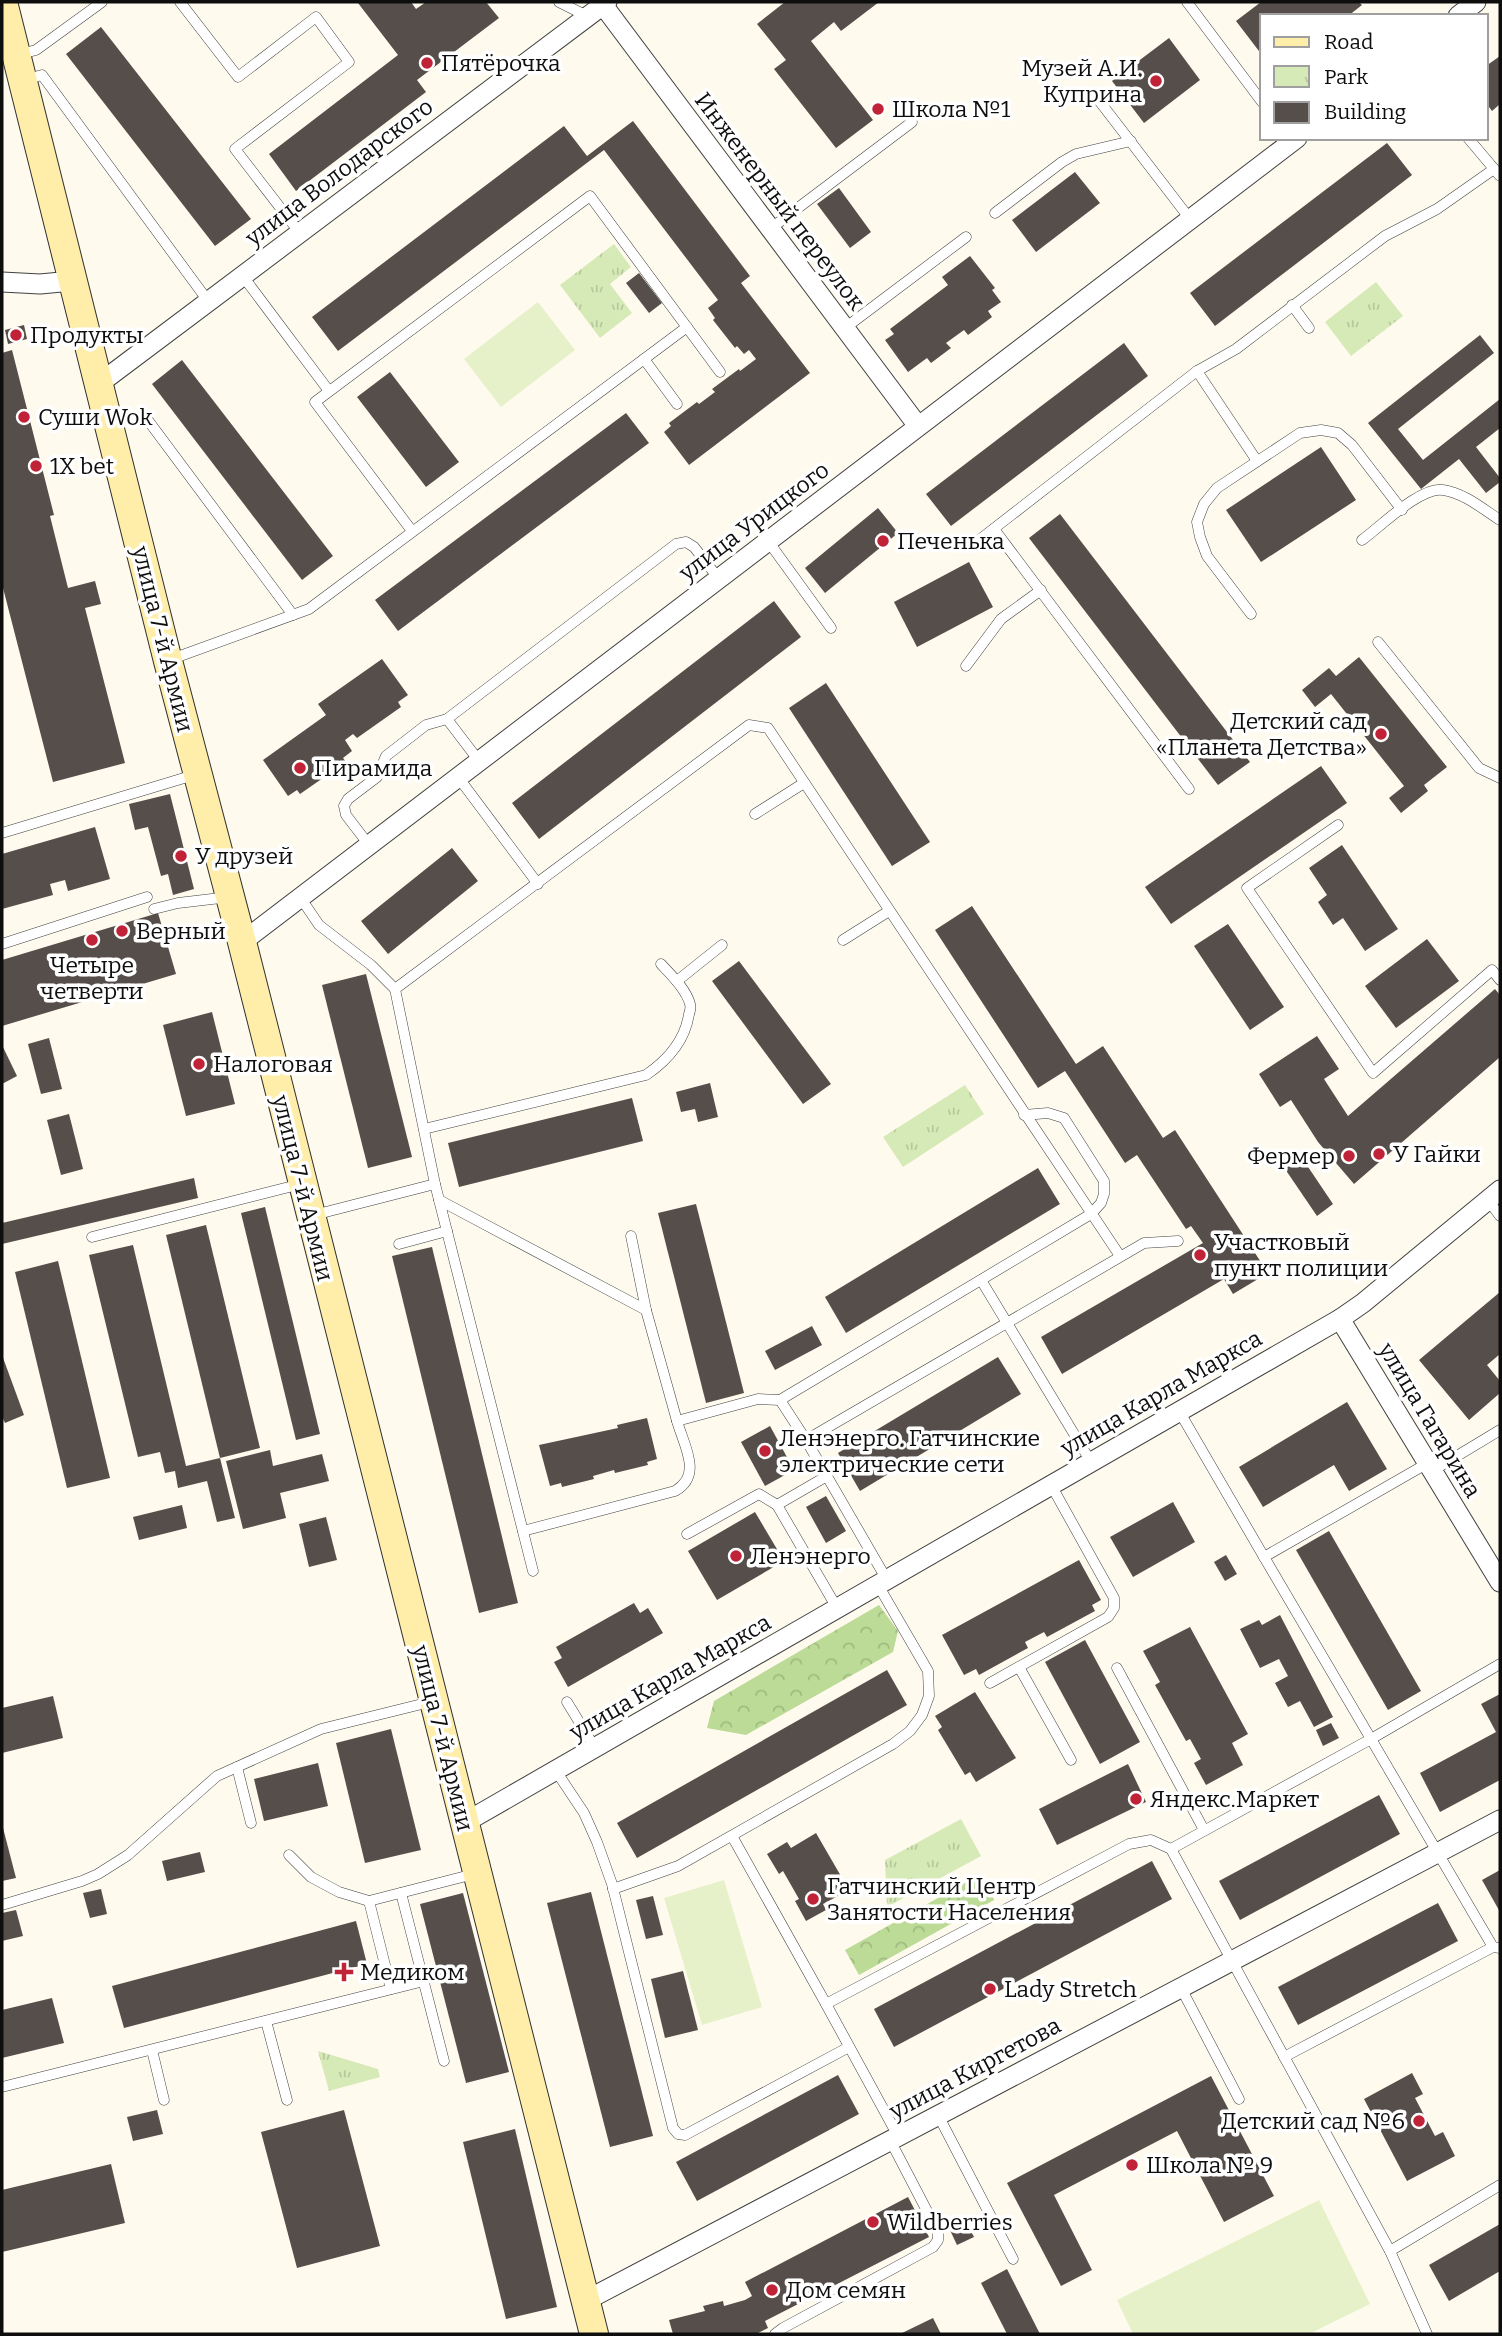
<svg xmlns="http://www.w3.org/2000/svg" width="1502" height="2336" font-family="Bitter,serif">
	<defs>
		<pattern id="forest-crowns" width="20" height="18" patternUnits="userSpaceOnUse" patternTransform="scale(1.75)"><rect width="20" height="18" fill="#bbdb96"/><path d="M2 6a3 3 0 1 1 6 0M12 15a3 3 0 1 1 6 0" fill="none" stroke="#a0bb80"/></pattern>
		<pattern id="park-tufts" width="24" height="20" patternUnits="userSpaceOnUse" patternTransform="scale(1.75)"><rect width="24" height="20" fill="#d6eab7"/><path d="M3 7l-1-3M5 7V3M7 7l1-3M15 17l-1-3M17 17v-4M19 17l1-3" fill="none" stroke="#b6c89c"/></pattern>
	</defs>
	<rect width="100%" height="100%" fill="#fffaee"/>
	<g fill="url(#forest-crowns)">
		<path d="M879,1605L898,1631L893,1652L746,1735L707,1728L714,1701Z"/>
		<path d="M979,1875L994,1900L859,1975L845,1950Z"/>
	</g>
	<g fill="url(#park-tufts)">
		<path d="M614,244L631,267L610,284L632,313L600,338L560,285Z"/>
		<path d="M1376,282L1403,316L1351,356L1325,322Z"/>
		<path d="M965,1085L984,1114L903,1167L883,1137Z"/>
		<path d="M961,1819L981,1856L887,1907L885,1860Z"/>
		<path d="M318,2051L378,2069L380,2077L329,2091Z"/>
	</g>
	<g fill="#e7f1c9">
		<path d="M538,302L575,350L501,407L464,359Z"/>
		<path d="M724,1880L762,2007L702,2025L664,1898Z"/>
		<path d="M1319,2200L1370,2304L1309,2334H1133L1117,2300Z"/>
	</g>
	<g fill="#564e4a">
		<path d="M360,2H411L416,9L426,2H486L499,18L417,80L426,92L296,191L269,154L398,55L358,3Z"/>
		<path d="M785,2H879L841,31L834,22L811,41L873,120L836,148L774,69L786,60L757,24Z"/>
		<path d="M1261,2H1359L1362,5L1348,16H1262V55L1236,21Z"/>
		<path d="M101,27L251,219L215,246L66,54Z"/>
		<path d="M1169,38L1200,80L1144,123L1112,81Z"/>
		<path d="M1500,56V104L1492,111L1486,103V66Z"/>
		<path d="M633,121L750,276L741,283L810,373L689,465L664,432L671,426L669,423L697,402L699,404L715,392L712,389L739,369L740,371L756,359L749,350L744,354L737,346L735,348L713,320L715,318L708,308L718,300L604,150L338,351L312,317L564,126L587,156Z"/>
		<path d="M1387,143L1412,175L1215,326L1190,293Z"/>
		<path d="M1075,172L1100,203L1036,252L1012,220Z"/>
		<path d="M839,188L871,232L850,248L817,204Z"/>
		<path d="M970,256L995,288L992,290L1001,302L988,311L992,317L968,335L964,330L946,343L951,348L931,363L927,358L908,372L885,340L894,334L890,329L948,285L942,277Z"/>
		<path d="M639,273L662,303L649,313L626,283Z"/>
		<path d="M24,325L27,339L8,344L5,330Z"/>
		<path d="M1480,335L1494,353L1398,429L1423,460L1500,399V428L1476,447L1500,478V482L1486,493L1459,459L1421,489L1368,423Z"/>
		<path d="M1124,343L1148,376L951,526L926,494Z"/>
		<path d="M12,350L54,515L50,516L68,588L95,581L101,604L85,608L125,763L53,782L2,584V353Z"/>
		<path d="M182,360L333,556L302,580L152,384Z"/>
		<path d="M390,372L459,462L426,487L357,397Z"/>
		<path d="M626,413L649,443L398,631L375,600Z"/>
		<path d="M1321,447L1356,500L1261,562L1226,510Z"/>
		<path d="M878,508L898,533L825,593L805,568Z"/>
		<path d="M1060,514L1250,762L1218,785L1029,538Z"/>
		<path d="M969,562L993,607L917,647L894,602Z"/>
		<path d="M774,601L801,637L539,839L512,803Z"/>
		<path d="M1359,657L1447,767L1424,785L1428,791L1401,813L1389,798L1404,786L1331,694L1315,707L1302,690L1329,668L1336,676Z"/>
		<path d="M382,659L408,695L398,702L401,707L357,738L353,734L345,740L352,751L343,758L346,762L300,794L297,790L288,796L263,760L326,715L318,704Z"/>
		<path d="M826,683L930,842L892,866L789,708Z"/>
		<path d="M1321,766L1347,803L1171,924L1145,887Z"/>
		<path d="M170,794L194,889L173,895L168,874L161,876L148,827L135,830L129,804Z"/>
		<path d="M95,827L110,879L68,891L65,880L50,884L53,895L2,909V854Z"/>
		<path d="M1342,845L1398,929L1365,951L1343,918L1333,925L1318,902L1327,895L1309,868Z"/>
		<path d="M452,848L478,881L388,954L361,921Z"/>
		<path d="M972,906L1076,1064L1103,1046L1163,1138L1175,1130L1268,1273L1233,1294L1224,1279L1062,1374L1041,1337L1203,1243L1191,1226L1186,1229L1137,1155L1125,1163L1065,1071L1038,1088L935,930Z"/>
		<path d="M158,913L176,974L2,1026V960Z"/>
		<path d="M1228,924L1284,1007L1250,1030L1194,946Z"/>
		<path d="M1427,939L1459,981L1396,1028L1365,986Z"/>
		<path d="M739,961L831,1084L803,1104L712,981Z"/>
		<path d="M366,974L412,1157L368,1168L322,985Z"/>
		<path d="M1495,989L1500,995V1057L1354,1184L1318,1142L1291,1100L1280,1107L1259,1074L1317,1036L1339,1069L1324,1079L1348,1116Z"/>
		<path d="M212,1012L235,1104L186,1116L163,1025Z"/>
		<path d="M49,1038L62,1089L41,1094L28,1044Z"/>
		<path d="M2,1045L17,1076L2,1084Z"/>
		<path d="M710,1083L718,1117L698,1122L695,1109L681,1112L676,1092Z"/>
		<path d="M632,1098L643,1141L459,1187L448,1143Z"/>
		<path d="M69,1114L83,1169L61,1175L47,1120Z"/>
		<path d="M1300,1155L1333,1204L1317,1216L1283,1166Z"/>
		<path d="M1038,1168L1060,1204L846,1333L825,1297Z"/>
		<path d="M194,1178L198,1198L2,1244V1223Z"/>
		<path d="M696,1204L744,1393L706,1403L658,1213Z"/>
		<path d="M265,1207L320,1434L296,1440L241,1213Z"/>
		<path d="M206,1225L260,1448L220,1458L166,1235Z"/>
		<path d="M133,1245L186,1466L220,1458L235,1518L217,1522L207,1481L178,1488L175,1471L165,1473L160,1452L138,1457L89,1255Z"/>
		<path d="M432,1247L518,1603L479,1613L392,1256Z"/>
		<path d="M58,1261L110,1478L67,1488L15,1272Z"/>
		<path d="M1500,1292V1354L1487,1365L1500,1381V1393L1469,1420L1419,1360Z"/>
		<path d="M812,1326L822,1345L775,1370L765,1351Z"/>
		<path d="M2,1355L24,1415L5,1423L2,1416Z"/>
		<path d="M998,1357L1021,1394L860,1491L838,1453Z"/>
		<path d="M1347,1402L1387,1469L1349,1491L1334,1465L1263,1507L1239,1467Z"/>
		<path d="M647,1418L657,1459L647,1462L648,1465L615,1473L614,1470L593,1476L594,1479L562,1487L561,1483L550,1486L539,1445L618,1428L617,1425Z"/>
		<path d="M770,1426L794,1470L765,1486L741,1442Z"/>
		<path d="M270,1450L273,1466L322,1454L329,1481L280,1493L286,1518L243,1529L226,1461Z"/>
		<path d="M826,1496L846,1531L826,1543L806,1507Z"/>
		<path d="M1173,1502L1195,1542L1133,1577L1110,1537Z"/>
		<path d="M182,1505L187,1528L139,1540L133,1517Z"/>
		<path d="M755,1512L784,1561L717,1600L688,1551Z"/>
		<path d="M326,1517L337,1560L309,1567L299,1524Z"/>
		<path d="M1329,1531L1421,1691L1388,1710L1296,1550Z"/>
		<path d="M1226,1555L1237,1574L1225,1581L1214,1562Z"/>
		<path d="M1079,1560L1101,1600L1092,1605L1095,1611L1047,1637L1044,1632L1025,1642L1028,1648L979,1675L976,1669L964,1675L942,1635Z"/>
		<path d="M634,1603L640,1613L648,1608L663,1633L568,1687L554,1662L562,1658L556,1647Z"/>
		<path d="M1280,1615L1333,1717L1314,1727L1300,1701L1288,1707L1275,1683L1288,1676L1279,1659L1260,1668L1240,1629L1259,1620L1262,1625Z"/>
		<path d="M1190,1627L1248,1734L1232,1743L1243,1765L1206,1785L1194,1763L1201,1759L1190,1739L1186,1741L1155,1685L1160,1682L1143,1651Z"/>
		<path d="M1085,1640L1140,1742L1100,1764L1045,1662Z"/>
		<path d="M887,1670L907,1705L637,1858L617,1823Z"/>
		<path d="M975,1692L1016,1758L976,1782L970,1772L965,1775L938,1730L942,1727L935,1716Z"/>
		<path d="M1500,1694V1780L1440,1812L1420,1773L1496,1732L1481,1704Z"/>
		<path d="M53,1696L63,1738L2,1753V1708Z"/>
		<path d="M1331,1723L1339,1738L1323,1746L1316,1730Z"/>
		<path d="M391,1729L421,1850L365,1863L336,1743Z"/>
		<path d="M318,1763L328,1806L264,1821L254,1779Z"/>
		<path d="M1128,1764L1146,1802L1057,1845L1039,1809Z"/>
		<path d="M1379,1795L1400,1834L1240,1920L1219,1881Z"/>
		<path d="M2,1824L16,1878L2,1881Z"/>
		<path d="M816,1833L849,1890L823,1904L826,1910L806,1921L795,1901L799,1899L783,1871L779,1874L767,1854L787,1842L791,1848Z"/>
		<path d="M200,1852L205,1872L167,1881L162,1861Z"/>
		<path d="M1152,1861L1172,1899L894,2047L874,2009Z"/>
		<path d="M1500,1870V1912L1482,1880Z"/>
		<path d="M101,1889L107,1914L90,1918L83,1893Z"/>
		<path d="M591,1892L653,2136L610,2147L547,1903Z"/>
		<path d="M463,1893L509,2072L466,2083L420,1904Z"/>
		<path d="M653,1896L663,1935L646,1939L636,1900Z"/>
		<path d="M1438,1903L1458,1941L1298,2025L1278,1987Z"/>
		<path d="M16,1910L23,1936L2,1941V1913Z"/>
		<path d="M356,1921L367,1964L124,2028L112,1986Z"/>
		<path d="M683,1971L698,2030L665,2038L651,1979Z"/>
		<path d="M52,1998L64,2043L2,2058V2010Z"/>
		<path d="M1412,2073L1423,2094L1415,2098L1435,2136L1443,2132L1455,2156L1407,2181L1364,2099Z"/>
		<path d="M838,2075L859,2114L697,2201L676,2162Z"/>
		<path d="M1211,2076L1274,2196L1224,2222L1177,2131L1054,2195L1092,2270L1061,2286L1007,2183Z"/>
		<path d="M157,2110L163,2134L133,2141L127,2117Z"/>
		<path d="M344,2110L380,2246L297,2268L261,2132Z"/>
		<path d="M515,2129L557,2307L506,2319L463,2142Z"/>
		<path d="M111,2164L125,2223L2,2252V2190Z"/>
		<path d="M908,2197L929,2237L765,2321L768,2328L756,2334H673L669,2320L705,2311L703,2306L723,2301L724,2306L745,2300L752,2296L745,2282Z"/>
		<path d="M965,2220L974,2237L957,2245L949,2228Z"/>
		<path d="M1500,2224V2271L1449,2301L1429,2265Z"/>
		<path d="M1007,2269L1040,2334H1007L981,2283Z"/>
		<path d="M933,2318L941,2334H900Z"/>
	</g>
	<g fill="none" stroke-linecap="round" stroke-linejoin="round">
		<g stroke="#414141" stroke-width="11">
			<g id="lane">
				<path d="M180,2L238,77L316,17L349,62L235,149L299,232"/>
				<path d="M559,2L587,16"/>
				<path d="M1187,2L1262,102"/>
				<path d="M17,55L36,50L102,2"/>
				<path d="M23,80L42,75L208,301"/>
				<path d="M1097,98L1190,219"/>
				<path d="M1468,138L1500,176"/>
				<path d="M995,213L1062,162L1076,154L1131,141"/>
				<path d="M770,229L912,122"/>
				<path d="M242,275L329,391"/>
				<path d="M1292,305L1309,328"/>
				<path d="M845,328L966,237"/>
				<path d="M644,359L677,404"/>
				<path d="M1197,371L1257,461"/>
				<path d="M147,419L293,615"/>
				<path d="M994,529L1189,789"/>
				<path d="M412,531L315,402L590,196L720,372"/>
				<path d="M1362,540C1380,527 1421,486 1443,490C1464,493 1483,509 1500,520"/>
				<path d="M768,541L831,628"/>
				<path d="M974,544L1197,371L1236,349L1385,236L1437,209L1494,169"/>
				<path d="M1251,614L1207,556L1200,537L1197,522L1204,504L1217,488L1300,433L1321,430L1338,433L1352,445L1402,510"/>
				<path d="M1378,642L1479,768L1500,778"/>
				<path d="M169,660L309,609L687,327"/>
				<path d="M966,666L1001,619L1041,590"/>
				<path d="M447,719L479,761"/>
				<path d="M458,777L538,884"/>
				<path d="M755,814L804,783"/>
				<path d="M1338,825L1247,888L1373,1073L1492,970L1500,980"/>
				<path d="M2,833L194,775"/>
				<path d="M369,845L346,815L344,806L348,799L377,777L386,756L426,725L447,719L676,544L686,542L694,547L719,579"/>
				<path d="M300,897L319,925L371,965L395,989"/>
				<path d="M154,909L178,903L229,897"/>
				<path d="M843,940L889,911"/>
				<path d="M2,944L147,897"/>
				<path d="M677,981L722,945"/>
				<path d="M424,1129L646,1075C668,1060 685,1041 689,1014C690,1012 691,1006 690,1004C686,989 671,975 661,964"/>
				<path d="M439,1200L646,1310"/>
				<path d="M1488,1200L1500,1216"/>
				<path d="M314,1215L435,1184"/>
				<path d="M631,1236L646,1310L677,1421L758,1399L780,1400"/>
				<path d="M92,1237L301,1184"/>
				<path d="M399,1244L447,1231"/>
				<path d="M981,1280L1091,1462"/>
				<path d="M1179,1411L1264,1557"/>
				<path d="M806,1440L780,1400L1091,1214L1101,1203L1104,1194V1181L1064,1118L1048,1113L1024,1115"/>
				<path d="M1432,1471L1500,1430"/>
				<path d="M827,1476L777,1505L837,1608"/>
				<path d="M523,1531L675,1491C703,1475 684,1446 677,1421"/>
				<path d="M687,1534L759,1494L777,1505"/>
				<path d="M533,1571L435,1184L395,989L749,725L768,728L1120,1256"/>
				<path d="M887,1580L806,1440L1144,1243L1178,1241"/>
				<path d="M1500,1664L1371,1739L1493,1947L1500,1948"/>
				<path d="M1019,1667L1071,1760"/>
				<path d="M1117,1668L1204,1830"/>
				<path d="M990,1683L1108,1617L1114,1608V1598L1051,1485"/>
				<path d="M567,1702L595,1748"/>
				<path d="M237,1767L251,1823"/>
				<path d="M556,1771L584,1813L597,1842L612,1884L673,2128L678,2134L685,2135L849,2047"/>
				<path d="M732,1836L826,2004"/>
				<path d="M289,1855L311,1877L339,1892L369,1901L474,1874"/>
				<path d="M613,1889L678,1866L893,1744L910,1731L922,1715L929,1696L928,1671L878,1585"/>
				<path d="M401,1893L444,2061"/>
				<path d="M369,1901L391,1989"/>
				<path d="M2,1905L82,1881L98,1874L128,1855L217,1776L321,1729L430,1702"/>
				<path d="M1181,1988L1239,2099"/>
				<path d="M266,2021L287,2100"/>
				<path d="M152,2050L164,2100"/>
				<path d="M1284,2057L1493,1947"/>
				<path d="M2,2087L424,1981"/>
				<path d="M938,2115L1013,2259"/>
				<path d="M898,2136L826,2004L1129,1844L1151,1840L1171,1849"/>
				<path d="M1390,2251L1171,1849L1371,1739L1264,1557L1428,1463"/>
				<path d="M775,2334L783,2328L933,2247L938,2240V2232L890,2140"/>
				<path d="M1427,2334L1390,2251L1500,2185"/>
			</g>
		</g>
		<g stroke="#414141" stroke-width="21">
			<g id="street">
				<path d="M603,5L918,426"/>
				<path d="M1458,16L1476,2"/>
				<path d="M2,282L40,284L72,281"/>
				<path d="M100,383L607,2"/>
				<path d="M242,942L1297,138"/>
				<path d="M1340,1319L1500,1582"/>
				<path d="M464,1823L1340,1319L1363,1303L1500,1190"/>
				<path d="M585,2301L1500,1820"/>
			</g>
		</g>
		<g stroke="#303030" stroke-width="30">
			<path id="secondary" d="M3,2L168,661L242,942L594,2334"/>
		</g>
		<use href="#lane" stroke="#fff" stroke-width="10"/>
		<use href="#street" stroke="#fff" stroke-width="19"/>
		<use href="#secondary" stroke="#ffeea9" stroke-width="28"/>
	</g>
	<g fill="#c02338" stroke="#fff" stroke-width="2.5">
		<circle cx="427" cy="63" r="7"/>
		<circle cx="1156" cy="81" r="7"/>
		<circle cx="878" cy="109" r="7"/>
		<circle cx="16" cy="335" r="7"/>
		<circle cx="24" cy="417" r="7"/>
		<circle cx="36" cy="466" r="7"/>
		<circle cx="883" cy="541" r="7"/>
		<circle cx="1381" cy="734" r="7"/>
		<circle cx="300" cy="768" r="7"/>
		<circle cx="181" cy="856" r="7"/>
		<circle cx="122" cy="931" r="7"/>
		<circle cx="92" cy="940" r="7"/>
		<circle cx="199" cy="1064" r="7"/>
		<circle cx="1379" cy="1154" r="7"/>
		<circle cx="1349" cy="1156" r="7"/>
		<circle cx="1200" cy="1255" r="7"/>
		<circle cx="765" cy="1451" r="7"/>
		<circle cx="736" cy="1556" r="7"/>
		<circle cx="1136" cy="1799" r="7"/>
		<circle cx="813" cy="1899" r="7"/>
		<path d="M340.5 1961.5h7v7h7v7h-7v7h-7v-7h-7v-7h7z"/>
		<circle cx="990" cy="1989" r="7"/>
		<circle cx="1419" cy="2121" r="7"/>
		<circle cx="1132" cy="2165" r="7"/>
		<circle cx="873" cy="2222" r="7"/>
		<circle cx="772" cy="2290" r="7"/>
	</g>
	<g text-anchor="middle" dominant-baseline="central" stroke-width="7" stroke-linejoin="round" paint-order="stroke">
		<g font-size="23" fill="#0e0e0e" stroke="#fff" text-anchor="start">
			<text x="441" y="63">Пятёрочка</text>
			<text x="1142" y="68" text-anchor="end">Музей А.И.<tspan x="1142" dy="26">Куприна</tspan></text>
			<text x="892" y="109">Школа №1</text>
			<text x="30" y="335">Продукты</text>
			<text x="38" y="417">Суши Wok</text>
			<text x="50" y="466">1X bet</text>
			<text x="897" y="541">Печенька</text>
			<text x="1367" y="721" text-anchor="end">Детский сад<tspan x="1367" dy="26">«Планета Детства»</tspan></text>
			<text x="314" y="768">Пирамида</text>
			<text x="195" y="856">У друзей</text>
			<text x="136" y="931">Верный</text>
			<text x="92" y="965" text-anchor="middle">Четыре<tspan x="92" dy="26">четверти</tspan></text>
			<text x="213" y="1064">Налоговая</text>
			<text x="1393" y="1154">У Гайки</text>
			<text x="1335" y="1156" text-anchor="end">Фермер</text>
			<text x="1214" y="1242">Участковый<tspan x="1214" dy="26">пункт полиции</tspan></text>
			<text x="779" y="1438">Ленэнерго. Гатчинские<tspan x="779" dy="26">электрические сети</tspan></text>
			<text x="750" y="1556">Ленэнерго</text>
			<text x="1150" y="1799">Яндекс.Маркет</text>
			<text x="827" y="1886">Гатчинский Центр<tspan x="827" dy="26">Занятости Населения</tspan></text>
			<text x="360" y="1972">Медиком</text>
			<text x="1004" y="1989">Lady Stretch</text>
			<text x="1405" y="2121" text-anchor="end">Детский сад №6</text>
			<text x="1146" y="2165">Школа № 9</text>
			<text x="887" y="2222">Wildberries</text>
			<text x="786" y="2290">Дом семян</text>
		</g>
		<g font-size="23" fill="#0e0e0e" stroke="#fff">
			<text transform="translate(339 172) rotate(-37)">улица Володарского</text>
			<text transform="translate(780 201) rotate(53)">Инженерный переулок</text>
			<text transform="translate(754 521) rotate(-37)">улица Урицкого</text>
			<text transform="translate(163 639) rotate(76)">улица 7-й Армии</text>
			<text transform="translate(303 1188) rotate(76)">улица 7-й Армии</text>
			<text transform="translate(1161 1393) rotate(-30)">улица Карла Маркса</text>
			<text transform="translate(1430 1420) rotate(59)">улица Гагарина</text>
			<text transform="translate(670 1677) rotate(-30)">улица Карла Маркса</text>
			<text transform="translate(443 1738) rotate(76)">улица 7-й Армии</text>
			<text transform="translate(975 2068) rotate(-28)">улица Киргетова</text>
		</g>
	</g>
	<rect width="1502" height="2336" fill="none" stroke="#0e0e0e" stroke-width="7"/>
	<rect x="1260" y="14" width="228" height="126" fill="#ffffff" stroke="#9f9f9f" stroke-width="2"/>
	<rect x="1274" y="37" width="35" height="10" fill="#ffeea9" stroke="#9f9f9f" stroke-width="2"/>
	<text x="1324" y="49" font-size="21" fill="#0e0e0e">Road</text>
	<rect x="1274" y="66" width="35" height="21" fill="url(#park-tufts)" stroke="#9f9f9f" stroke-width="2"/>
	<text x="1324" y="84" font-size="21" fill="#0e0e0e">Park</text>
	<rect x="1274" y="102" width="35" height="21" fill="#564e4a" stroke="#9f9f9f" stroke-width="2"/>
	<text x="1324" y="119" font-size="21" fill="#0e0e0e">Building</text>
</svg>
